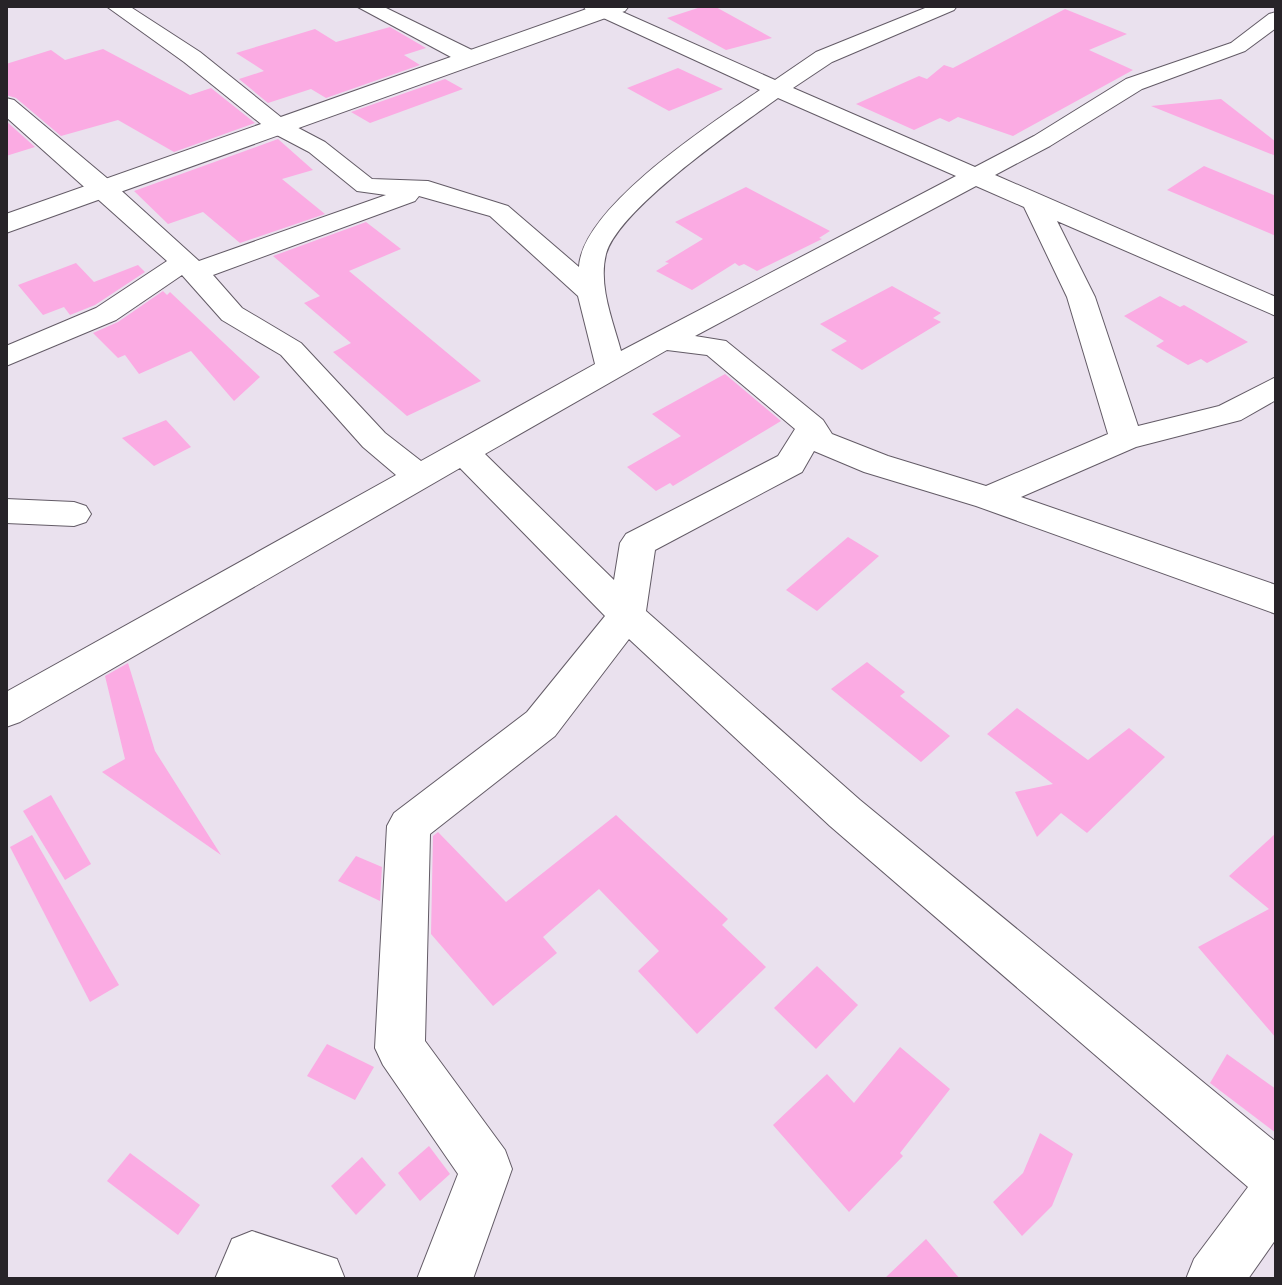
<svg xmlns="http://www.w3.org/2000/svg" width="1282" height="1285" font-family="'IBM Plex Sans',sans-serif">
	<rect width="100%" height="100%" fill="#eae1ee"/>
	<g fill="#fbabe3">
		<path d="M704,6H714L772,38L726,50L667,18Z"/>
		<path d="M1065,9L1127,34L1089,50L1133,70L1013,136L958,117L949,122L940,118L914,130L856,104L919,76L927,79L944,65L953,68Z"/>
		<path d="M390,27L426,48L404,55L420,65L326,98L311,89L268,103L239,79L264,71L236,53L315,29L336,42Z"/>
		<path d="M103,49L190,95L211,88L255,123L174,152L118,120L61,136L16,98L6,95V64L51,50L65,60Z"/>
		<path d="M678,68L723,89L669,111L627,88Z"/>
		<path d="M445,79L463,89L370,123L351,112Z"/>
		<path d="M1221,99L1276,142V156L1151,106Z"/>
		<path d="M6,121L35,147L6,156Z"/>
		<path d="M278,139L313,170L282,179L325,214L240,243L203,212L168,224L134,191Z"/>
		<path d="M1204,166L1276,196V236L1167,190Z"/>
		<path d="M746,187L830,231L819,238L822,239L757,271L744,264L739,266L735,263L692,290L656,271L669,263L665,262L703,239L675,222Z"/>
		<path d="M366,222L401,249L349,271L481,381L407,416L333,352L351,343L304,303L320,296L273,256Z"/>
		<path d="M76,263L94,282L138,265L145,272L95,305L70,315L64,307L43,315L18,285Z"/>
		<path d="M892,286L941,313L933,318L941,322L862,370L831,350L847,341L820,324Z"/>
		<path d="M163,291L167,295L170,292L260,377L234,401L191,351L139,374L125,355L118,358L93,333L118,322Z"/>
		<path d="M1160,296L1180,307L1184,305L1248,342L1207,363L1201,359L1188,365L1156,346L1164,341L1124,316Z"/>
		<path d="M725,374L781,421L673,486L670,483L656,491L627,467L681,436L652,414Z"/>
		<path d="M166,420L191,447L154,466L122,438Z"/>
		<path d="M848,537L879,556L817,611L786,590Z"/>
		<path d="M867,662L905,692L900,696L950,736L921,762L831,689Z"/>
		<path d="M128,663L155,751L221,855L102,772L125,759L105,676Z"/>
		<path d="M1017,708L1088,760L1129,728L1165,757L1087,833L1061,813L1037,837L1015,792L1053,784L987,734Z"/>
		<path d="M51,795L91,864L65,880L23,811Z"/>
		<path d="M616,815L728,919L722,925L766,967L697,1034L638,971L659,951L599,889L543,937L557,953L493,1006L431,934L433,836L438,832L506,902Z"/>
		<path d="M1276,833V1038L1198,947L1269,909L1229,876Z"/>
		<path d="M32,835L119,985L90,1002L10,847Z"/>
		<path d="M356,856L382,867L380,901L338,881Z"/>
		<path d="M817,966L858,1005L816,1049L774,1008Z"/>
		<path d="M327,1044L374,1067L355,1100L307,1076Z"/>
		<path d="M900,1047L950,1089L900,1153L903,1156L849,1212L773,1125L827,1074L854,1103Z"/>
		<path d="M1227,1054L1276,1089V1133L1210,1083Z"/>
		<path d="M1040,1133L1073,1154L1052,1206L1022,1236L993,1202L1023,1173Z"/>
		<path d="M429,1146L450,1174L420,1201L398,1173Z"/>
		<path d="M130,1153L200,1205L178,1235L107,1181Z"/>
		<path d="M362,1157L386,1185L356,1215L331,1186Z"/>
		<path d="M926,1239L960,1279H884Z"/>
	</g>
	<g fill="none" stroke-linecap="round" stroke-linejoin="round">
		<g stroke="#635b66" stroke-width="2">
			<g id="street">
				<path d="M106,6H129L200,52L287,122L325,142L372,179L428,181L508,206L579,267C582,207 712,123 760,90L586,10L583,6H609L775,80L816,52L930,6H957L954,10L832,62L793,88L975,167L1034,136L1126,79L1231,43L1269,14L1276,12V28L1245,51L1142,89L1050,146L995,175L1276,297V316L1057,221L1095,297L1138,426L1219,406L1276,377V400L1241,420L1136,447L1021,497L1276,585V614L976,506L864,472L814,451L802,472L655,550L646,611L860,800L1276,1142V1239L1248,1279H1186L1194,1259L1248,1187L830,826L629,639L555,736L430,834L425,1041L505,1150L512,1169L473,1279H417L458,1174L383,1065L375,1048L387,826L394,813L527,712L605,616L460,468L20,722L6,727V692L396,475L363,447L281,355L222,320L182,275L116,320L6,366V346L96,308L167,261L6,117V98L14,100L114,184L199,261L386,195L357,191L309,152L271,132L184,62ZM778,98L956,176L621,351C613,321 598,286 606,254C619,208 738,127 778,98ZM976,186L1024,207L1067,297L1108,434L986,486L888,456L832,434L823,420L726,341L695,336ZM419,196L490,216L578,296L595,364L421,461L385,433L301,343L242,308L213,275L415,201ZM667,350L707,355L795,429L778,456L626,534L620,543L614,580L485,454Z"/>
				<path d="M356,6H382L480,54L483,59L472,65L464,64Z"/>
				<path d="M6,499L74,502L86,506L91,514L86,522L74,526L6,523Z"/>
				<path d="M252,1231L337,1259L345,1279H215L232,1239Z"/>
			</g>
		</g>
		<g stroke="#635b66" stroke-width="2">
			<path id="secondary" d="M595,6H629L625,11L6,233V214Z"/>
		</g>
		<use href="#street" fill="#fff" fill-rule="evenodd"/>
		<use href="#secondary" fill="#fff" fill-rule="evenodd"/>
	</g>
	<rect width="1282" height="1285" fill="none" stroke="#272328" stroke-width="16"/>
</svg>
